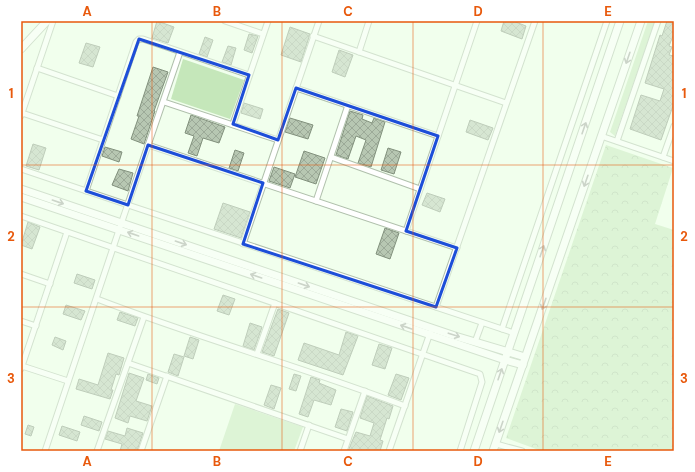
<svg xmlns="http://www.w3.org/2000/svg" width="695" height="472" font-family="'DM Sans',sans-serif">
	<defs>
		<pattern id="forest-crowns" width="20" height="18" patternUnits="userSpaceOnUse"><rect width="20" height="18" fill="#c5e7ba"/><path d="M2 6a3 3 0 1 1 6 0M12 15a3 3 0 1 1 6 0" fill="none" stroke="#a8c59f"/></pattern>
		<pattern id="building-cross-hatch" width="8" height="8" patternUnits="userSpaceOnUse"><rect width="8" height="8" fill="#b7c7b2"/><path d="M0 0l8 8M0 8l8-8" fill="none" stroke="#9caa98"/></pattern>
	</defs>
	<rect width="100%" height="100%" fill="#f1ffed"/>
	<g fill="#c5e7ba">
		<path d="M648,21H655L615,136L610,132Z"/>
		<path d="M183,59L244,80L230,119L171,99Z"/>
		<path d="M235,404L303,427L294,451H219Z"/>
	</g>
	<path fill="url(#forest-crowns)" d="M606,145L673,168L655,224L674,230V451H539L536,449L506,438Z"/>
	<g fill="url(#building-cross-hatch)" stroke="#82917d">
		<path d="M157,21L174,27L168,43L152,38Z"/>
		<path d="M504,21H513L526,26L522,39L501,31Z"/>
		<path d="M667,21H674V36H673L669,46L672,47L669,55L674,56V103L661,140L630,129L641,95L660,101L664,89L645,83L660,35L662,36Z"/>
		<path d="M290,27L310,34L301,62L281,55Z"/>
		<path d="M249,34L258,36L252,53L244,50Z"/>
		<path d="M205,37L213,40L207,57L199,54Z"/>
		<path d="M86,43L100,47L93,67L79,63Z"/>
		<path d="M228,46L236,48L231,65L222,62Z"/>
		<path d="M339,50L353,55L345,77L332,72Z"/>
		<path d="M153,67L168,72L154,111H155L144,144L131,139L139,116H137Z"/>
		<path d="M244,103L263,109L260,119L241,113Z"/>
		<path d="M350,111L363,115L362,119L372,123L374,118L385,122L371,167L358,163L366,140L356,136L348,159L336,155Z"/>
		<path d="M191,115L225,127L219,143L203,138L197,156L188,153L194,136L185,133Z"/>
		<path d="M290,118L313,125L308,139L285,132Z"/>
		<path d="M470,120L493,128L488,140L466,132Z"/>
		<path d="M33,144L46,148L39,170L26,166Z"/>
		<path d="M105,147L122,152L119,162L102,156Z"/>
		<path d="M388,148L401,152L394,174L381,170Z"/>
		<path d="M235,150L244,153L238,171L229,168Z"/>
		<path d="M304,151L325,158L316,184L295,177Z"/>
		<path d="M274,167L295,174L290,188L269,181Z"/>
		<path d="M119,169L133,173L128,191L112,185Z"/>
		<path d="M427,193L445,199L440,212L422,205Z"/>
		<path d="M223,203L250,212L241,238L214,229Z"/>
		<path d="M28,222L40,227L32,249L21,245Z"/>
		<path d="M385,228L399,233L390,259L376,254Z"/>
		<path d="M77,274L95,280L92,289L74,283Z"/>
		<path d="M223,295L235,299L229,315L217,311Z"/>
		<path d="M66,305L85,311L81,320L63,314Z"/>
		<path d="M278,309L289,313L274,356L262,352Z"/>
		<path d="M120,312L138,318L135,326L117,320Z"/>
		<path d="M250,323L262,327L254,350L243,346Z"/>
		<path d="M346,332L358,336L343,375L298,360L304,343L339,355Z"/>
		<path d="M55,337L66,341L63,350L52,345Z"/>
		<path d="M190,337L199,340L193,359L184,356Z"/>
		<path d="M379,344L392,348L385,369L372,365Z"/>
		<path d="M108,353L124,358L119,375L116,374L111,390H113L110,399L76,389L79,379L98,385Z"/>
		<path d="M174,354L184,357L178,376L168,372Z"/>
		<path d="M129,373L144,378L136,401L152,406L147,421L130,416L128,423L115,418Z"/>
		<path d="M148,374L159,378L157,384L146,380Z"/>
		<path d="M294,374L301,376L296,391L289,389Z"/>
		<path d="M396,374L409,378L401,400L388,395Z"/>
		<path d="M311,377L320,380L319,383L336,390L331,405L314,400L308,417L299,414Z"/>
		<path d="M271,385L281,388L274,409L264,405Z"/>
		<path d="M367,396L393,406L389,419L387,418L380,440L383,441L380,451H348L356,432L370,436L374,423L360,418Z"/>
		<path d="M341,409L353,412L347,431L335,427Z"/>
		<path d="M84,416L102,422L99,431L81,425Z"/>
		<path d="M28,425L34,427L31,436L25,434Z"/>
		<path d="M62,426L80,432L77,441L59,435Z"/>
		<path d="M127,428L143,433L137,451H120L122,444L105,439L108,431L125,436Z"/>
	</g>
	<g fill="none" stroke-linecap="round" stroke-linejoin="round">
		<g stroke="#b0c0ac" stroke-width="7">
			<g id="minor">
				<path d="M225,21L263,34"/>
				<path d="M313,36L506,103"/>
				<path d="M359,52L369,21"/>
				<path d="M37,68L118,96"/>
				<path d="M296,88L438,136"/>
				<path d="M164,102L278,140"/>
				<path d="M22,113L103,140"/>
				<path d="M21,116L53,21"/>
				<path d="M233,124L268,21"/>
				<path d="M601,136L674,161"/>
				<path d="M617,141L658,21"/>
				<path d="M148,145L457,248"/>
				<path d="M331,157L420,189"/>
				<path d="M663,157L674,126"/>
				<path d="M21,169L128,205L514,333"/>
				<path d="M86,191L136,42L139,39H143L249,75"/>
				<path d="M316,201L348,105"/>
				<path d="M21,216L480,374L482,382L460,451"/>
				<path d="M406,231L477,21"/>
				<path d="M243,244L319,21"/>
				<path d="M21,274L50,284"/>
				<path d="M97,299C198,338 303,367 405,406"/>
				<path d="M436,307L535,21"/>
				<path d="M21,321L36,326"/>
				<path d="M502,329L607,21"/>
				<path d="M475,342L482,323"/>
				<path d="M257,354L275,303"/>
				<path d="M128,363L348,439"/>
				<path d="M22,366L68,381"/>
				<path d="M21,369L67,232"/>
				<path d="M496,444L522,451"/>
				<path d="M45,451L119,230L180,52"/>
				<path d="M97,451L144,317"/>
				<path d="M141,451L167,376"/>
				<path d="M300,451L309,425"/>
				<path d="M344,451L365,391"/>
				<path d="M389,451L430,333"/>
			</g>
		</g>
		<g stroke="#b0c0ac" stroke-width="9">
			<g id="tertiary">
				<path d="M21,49L47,21"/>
				<path d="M21,189L455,336L525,357"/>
				<path d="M21,197L505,360L523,365"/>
				<path d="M474,451L620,21"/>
				<path d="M493,451L641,21"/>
			</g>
		</g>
		<use href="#minor" stroke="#fff" stroke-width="5"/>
		<use href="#tertiary" stroke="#fff" stroke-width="7"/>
	</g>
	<defs><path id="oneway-shaft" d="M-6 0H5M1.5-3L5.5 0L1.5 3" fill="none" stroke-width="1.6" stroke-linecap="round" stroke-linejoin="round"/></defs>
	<g stroke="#9fa19e">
		<use href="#oneway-shaft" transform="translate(628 58) rotate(109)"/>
		<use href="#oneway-shaft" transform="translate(584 128) rotate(-71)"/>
		<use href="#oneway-shaft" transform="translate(586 181) rotate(109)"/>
		<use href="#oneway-shaft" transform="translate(58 202) rotate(19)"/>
		<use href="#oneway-shaft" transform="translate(133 234) rotate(-161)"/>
		<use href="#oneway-shaft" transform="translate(181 243) rotate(19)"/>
		<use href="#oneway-shaft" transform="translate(542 251) rotate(-71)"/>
		<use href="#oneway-shaft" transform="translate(256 276) rotate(-161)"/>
		<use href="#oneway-shaft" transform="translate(304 285) rotate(19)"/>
		<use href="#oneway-shaft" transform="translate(544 304) rotate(109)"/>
		<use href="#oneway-shaft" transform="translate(406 327) rotate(-161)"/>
		<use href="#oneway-shaft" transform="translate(454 335) rotate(18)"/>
		<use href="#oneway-shaft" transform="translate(500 374) rotate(-71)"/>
		<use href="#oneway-shaft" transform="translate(501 427) rotate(109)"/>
	</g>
	<path d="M0 0H695V472H0ZM139,39L249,75L233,124L278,140L296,88L438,136L406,231L457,248L436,307L243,244L263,183L148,145L128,205L86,191Z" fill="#f1ffed" fill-opacity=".55" fill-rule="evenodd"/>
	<path fill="none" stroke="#1d4ed8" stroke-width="3" stroke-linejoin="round" d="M139,39L249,75L233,124L278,140L296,88L438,136L406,231L457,248L436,307L243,244L263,183L148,145L128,205L86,191Z"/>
	<path fill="none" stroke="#e8590c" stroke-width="1" stroke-opacity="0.55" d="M152,21V451M282,21V451M413,21V451M543,21V451M21,165H674M21,307H674"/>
	<rect width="695" height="472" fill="none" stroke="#ffffff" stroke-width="44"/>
	<rect x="22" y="22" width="651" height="428" fill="none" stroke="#e8590c" stroke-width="1.5"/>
	<g font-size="13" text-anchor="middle" font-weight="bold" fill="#e8590c">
		<text x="87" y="16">A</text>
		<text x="217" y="16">B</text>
		<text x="348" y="16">C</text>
		<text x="478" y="16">D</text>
		<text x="608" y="16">E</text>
		<text x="11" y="98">1</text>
		<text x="684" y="98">1</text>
		<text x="11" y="241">2</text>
		<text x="684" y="241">2</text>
		<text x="11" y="383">3</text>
		<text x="684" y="383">3</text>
		<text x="87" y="466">A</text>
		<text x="217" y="466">B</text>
		<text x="348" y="466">C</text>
		<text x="478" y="466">D</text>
		<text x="608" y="466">E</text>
	</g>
</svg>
